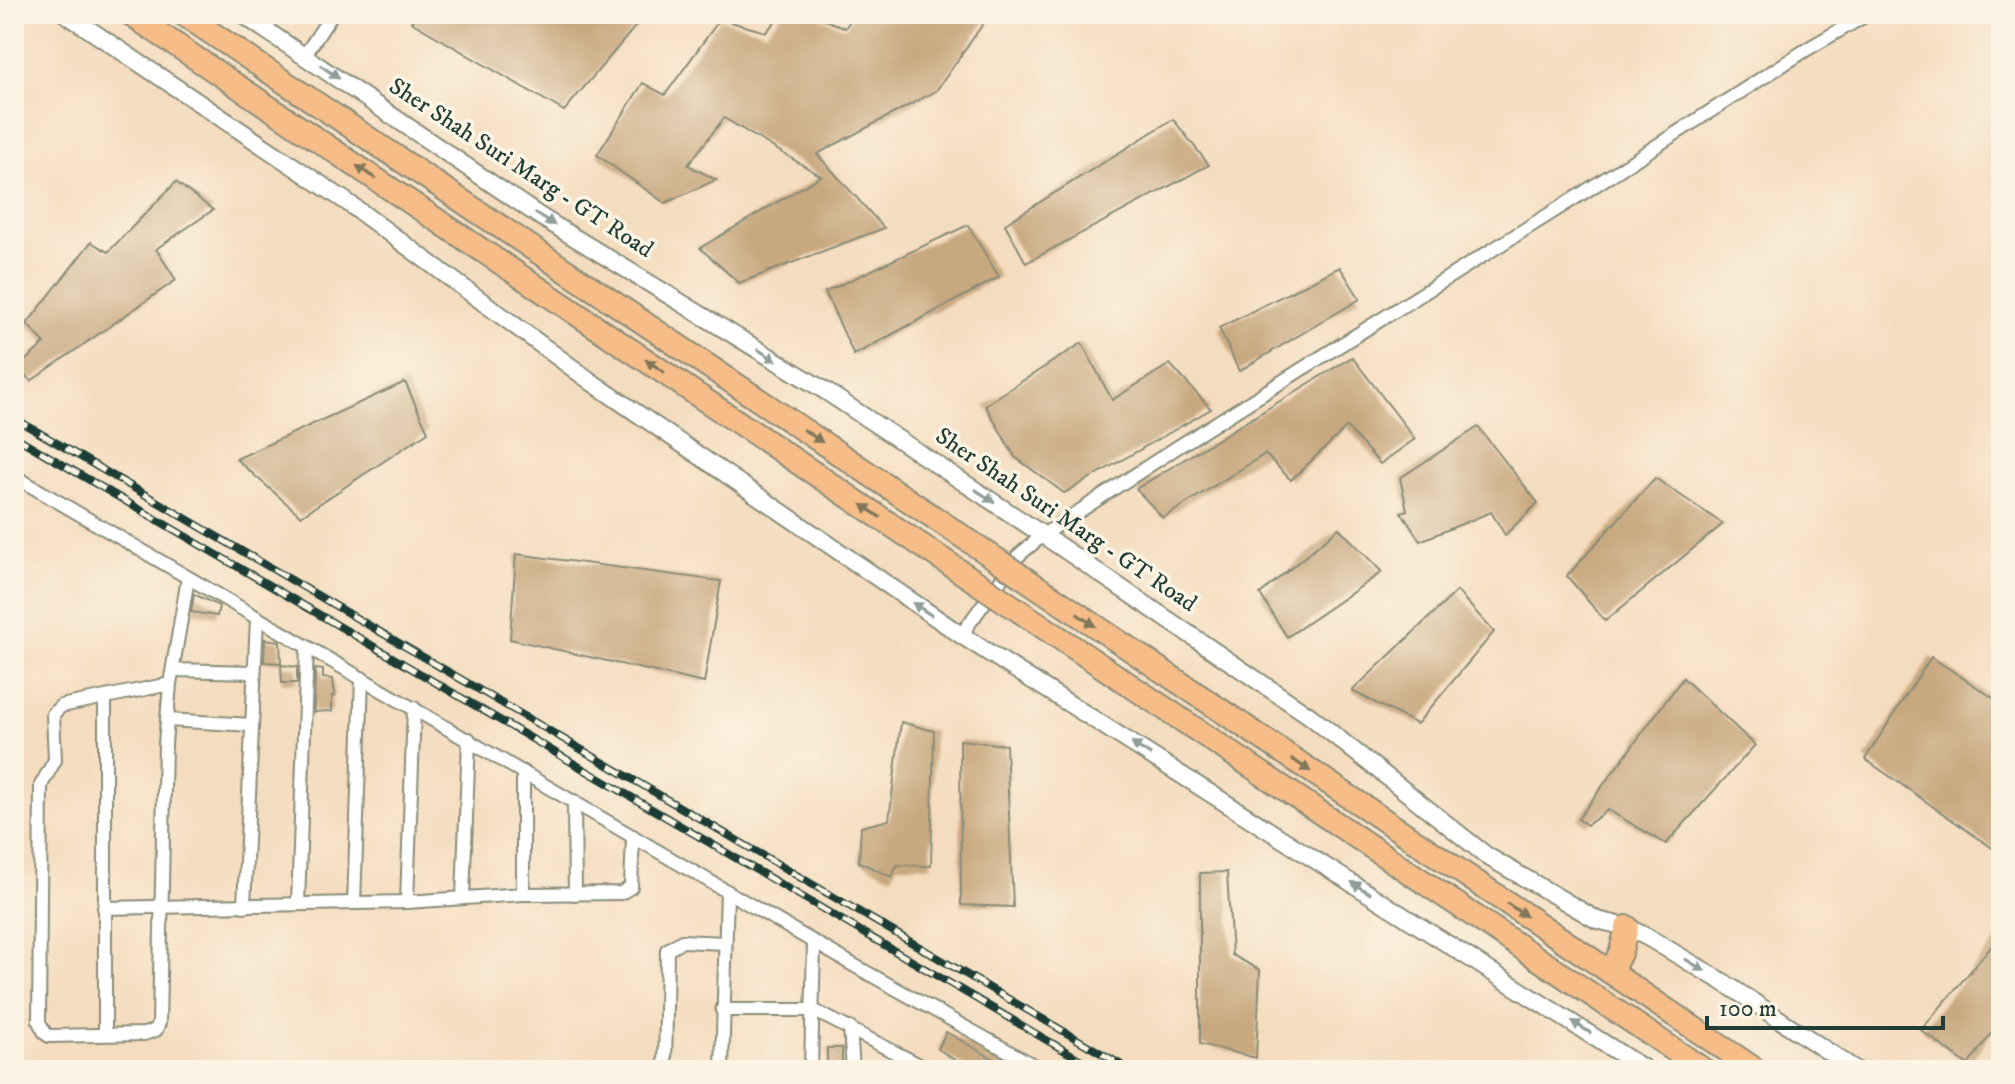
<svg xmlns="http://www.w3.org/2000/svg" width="2015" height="1084" font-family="'IM FELL DW Pica',serif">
	<rect width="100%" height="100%" fill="#fcf5e5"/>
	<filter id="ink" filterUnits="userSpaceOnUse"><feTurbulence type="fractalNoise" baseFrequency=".0125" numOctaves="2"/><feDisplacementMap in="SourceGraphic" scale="16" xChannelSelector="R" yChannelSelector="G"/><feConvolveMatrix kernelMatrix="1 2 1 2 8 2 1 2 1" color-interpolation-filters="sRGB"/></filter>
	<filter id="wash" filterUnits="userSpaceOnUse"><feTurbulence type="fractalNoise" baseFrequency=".006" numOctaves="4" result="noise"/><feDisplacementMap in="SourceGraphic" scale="32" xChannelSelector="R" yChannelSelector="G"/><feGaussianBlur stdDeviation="1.8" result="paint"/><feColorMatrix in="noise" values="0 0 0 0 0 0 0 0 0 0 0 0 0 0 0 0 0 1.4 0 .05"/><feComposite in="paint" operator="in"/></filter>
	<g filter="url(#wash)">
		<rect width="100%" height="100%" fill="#f4dcbe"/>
		<g id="blocks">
			<g fill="#c8a87f">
				<path d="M416,14H646L564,111L411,22Z"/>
				<path d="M782,14H810L845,28L855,14H990L936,91L817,154L884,228L739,283L700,248L821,176L724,118L688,165L716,180L665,203L597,155L643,83L665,95L720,19L766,32Z"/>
				<path d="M1173,119L1209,165L1026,263L1005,224Z"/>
				<path d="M176,182L213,210L156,249L176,280L31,381L17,368L45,343L27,324L91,242L108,252Z"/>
				<path d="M968,225L999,277L854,355L825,292Z"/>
				<path d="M1340,267L1360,299L1239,371L1219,328Z"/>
				<path d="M1082,343L1112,400L1170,364L1211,409L1064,493L1015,457L985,405Z"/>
				<path d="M1352,357L1415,439L1380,464L1347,427L1291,480L1265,454L1163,518L1136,489Z"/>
				<path d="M405,382L428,432L301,516L236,459Z"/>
				<path d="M1478,427L1538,503L1505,535L1491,512L1420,541L1401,512L1407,510L1400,478Z"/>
				<path d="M1655,478L1723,524L1605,621L1567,576Z"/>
				<path d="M1339,528L1382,572L1287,637L1260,594Z"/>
				<path d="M516,554L721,581L704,683L510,639Z"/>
				<path d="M1457,591L1494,632L1417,724L1352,691Z"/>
				<path d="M194,594L219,606L217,616L191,612Z"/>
				<path d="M265,639L280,641L281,663L264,662Z"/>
				<path d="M1931,657L2001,703V854L1865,759Z"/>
				<path d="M281,665L297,667V683H282Z"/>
				<path d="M315,669L323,670V678L333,679L335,696H332V711L314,712Z"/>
				<path d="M1683,678L1755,745L1666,844L1608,810L1587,825L1578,819Z"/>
				<path d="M901,722L934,731L931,866L897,865L892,877L859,862L861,827L889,820Z"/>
				<path d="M960,740L1006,745L1013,907L961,905Z"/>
				<path d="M1227,872L1232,955L1260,970L1256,1058L1200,1044V873Z"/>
				<path d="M2001,935V1020L1968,1065L1921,1030Z"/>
				<path d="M946,1032L1013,1070H970L938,1049Z"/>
				<path d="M827,1048H842V1068L827,1070Z"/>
			</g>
		</g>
	</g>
	<g filter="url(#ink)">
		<use href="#blocks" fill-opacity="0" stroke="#8a8c79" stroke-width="2"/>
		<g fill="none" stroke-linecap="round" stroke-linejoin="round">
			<g stroke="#8a8c79" stroke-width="16">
				<g id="minor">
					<path d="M305,55L332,14"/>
					<path d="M14,476L855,966L1042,1070"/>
					<path d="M961,635L1018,556L1043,535L1176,448L1583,193L1809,48L1868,14"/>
					<path d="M173,670L254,672"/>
					<path d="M170,684L61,706L53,714L55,760L41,785L39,1022L45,1033L49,1036L144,1034L156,1030L159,1023L165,744L170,684L188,578"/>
					<path d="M167,720L252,725"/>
					<path d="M574,801L575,894"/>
					<path d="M523,894V772"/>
					<path d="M463,898L469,739"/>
					<path d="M407,902L414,708"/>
					<path d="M354,903L362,678"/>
					<path d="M298,904L307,647"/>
					<path d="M244,906L257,618"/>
					<path d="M104,908L407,902L523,894L621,893L631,887L633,836"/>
					<path d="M722,1010H813L929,1070"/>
					<path d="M850,1028L853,1070"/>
					<path d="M105,1034V698"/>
					<path d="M665,1070L667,950L682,941L725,943"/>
					<path d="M722,1070L727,891"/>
					<path d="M811,1070L814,942"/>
				</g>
			</g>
			<g stroke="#8a8c79" stroke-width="20">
				<g id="tertiary">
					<path d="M66,14L347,202L593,383L961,635L1646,1070"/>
					<path d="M242,14L541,217L827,392L1043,535L1310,716L1487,856L1597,920L1627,927L1649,938L1723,982L1856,1070"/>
				</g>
			</g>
			<g stroke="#8a8c79" stroke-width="26">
				<g id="trunk">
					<path d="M130,14L982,586"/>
					<path d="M183,14L996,559"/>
					<path d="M1021,576L1756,1070"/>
					<path d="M1006,602L1704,1070"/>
					<path d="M1611,972L1621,951L1627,927"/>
				</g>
			</g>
			<use href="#minor" stroke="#fff" stroke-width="12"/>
			<use href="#tertiary" stroke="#fff" stroke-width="16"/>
			<use href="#trunk" stroke="#f7bd88" stroke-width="22"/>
			<g stroke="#1f3d34" stroke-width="8">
				<g id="rail">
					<path d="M14,418L1130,1070"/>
					<path d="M14,436L1098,1070"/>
				</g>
			</g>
			<use href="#rail" stroke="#fcf5e5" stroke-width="5" stroke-dasharray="15" stroke-linecap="butt"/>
			<g stroke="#8a8c79" stroke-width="26" stroke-linecap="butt">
				<g id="trunk-bridge">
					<path d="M996,559L1021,576"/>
					<path d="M982,586L1006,602"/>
				</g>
			</g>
			<use href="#trunk-bridge" stroke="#f7bd88" stroke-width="22"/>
		</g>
		<defs><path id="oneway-solid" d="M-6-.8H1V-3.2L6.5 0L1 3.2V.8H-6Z" transform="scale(2)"/></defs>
		<g fill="#8f9e9a">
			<use href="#oneway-solid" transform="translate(330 72) rotate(35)"/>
			<use href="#oneway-solid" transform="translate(545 219) rotate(32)"/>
			<use href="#oneway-solid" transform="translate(767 355) rotate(31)"/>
			<use href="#oneway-solid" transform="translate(985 496) rotate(33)"/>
			<use href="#oneway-solid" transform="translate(922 609) rotate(-146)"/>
			<use href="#oneway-solid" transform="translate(1141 749) rotate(-148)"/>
			<use href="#oneway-solid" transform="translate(1361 888) rotate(-148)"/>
			<use href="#oneway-solid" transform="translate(1695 965) rotate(31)"/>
			<use href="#oneway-solid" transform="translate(1581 1027) rotate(-148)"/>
		</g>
		<g fill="#80775a">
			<use href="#oneway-solid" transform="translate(366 172) rotate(-146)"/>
			<use href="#oneway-solid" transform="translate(655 366) rotate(-146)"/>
			<use href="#oneway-solid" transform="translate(813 436) rotate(34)"/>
			<use href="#oneway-solid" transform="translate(871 511) rotate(-146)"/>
			<use href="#oneway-solid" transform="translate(1086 620) rotate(34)"/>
			<use href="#oneway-solid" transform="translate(1301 765) rotate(34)"/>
			<use href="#oneway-solid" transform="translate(1517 910) rotate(34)"/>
		</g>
	</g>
	<g text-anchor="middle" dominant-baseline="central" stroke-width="7" stroke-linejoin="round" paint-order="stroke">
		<g font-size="24" fill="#1f3d34" stroke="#fcf5e5">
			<text transform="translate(521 168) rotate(33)">Sher Shah Suri Marg - GT Road</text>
			<text transform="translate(1066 520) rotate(34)">Sher Shah Suri Marg - GT Road</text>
		</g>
	</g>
	<rect width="2015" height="1084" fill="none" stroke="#fcf5e5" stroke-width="48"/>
	<path d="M1707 1016v12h236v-12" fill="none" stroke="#1f3d34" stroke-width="4"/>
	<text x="1719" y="1016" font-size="24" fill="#1f3d34" stroke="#fcf5e5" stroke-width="6" paint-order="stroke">100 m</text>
</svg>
